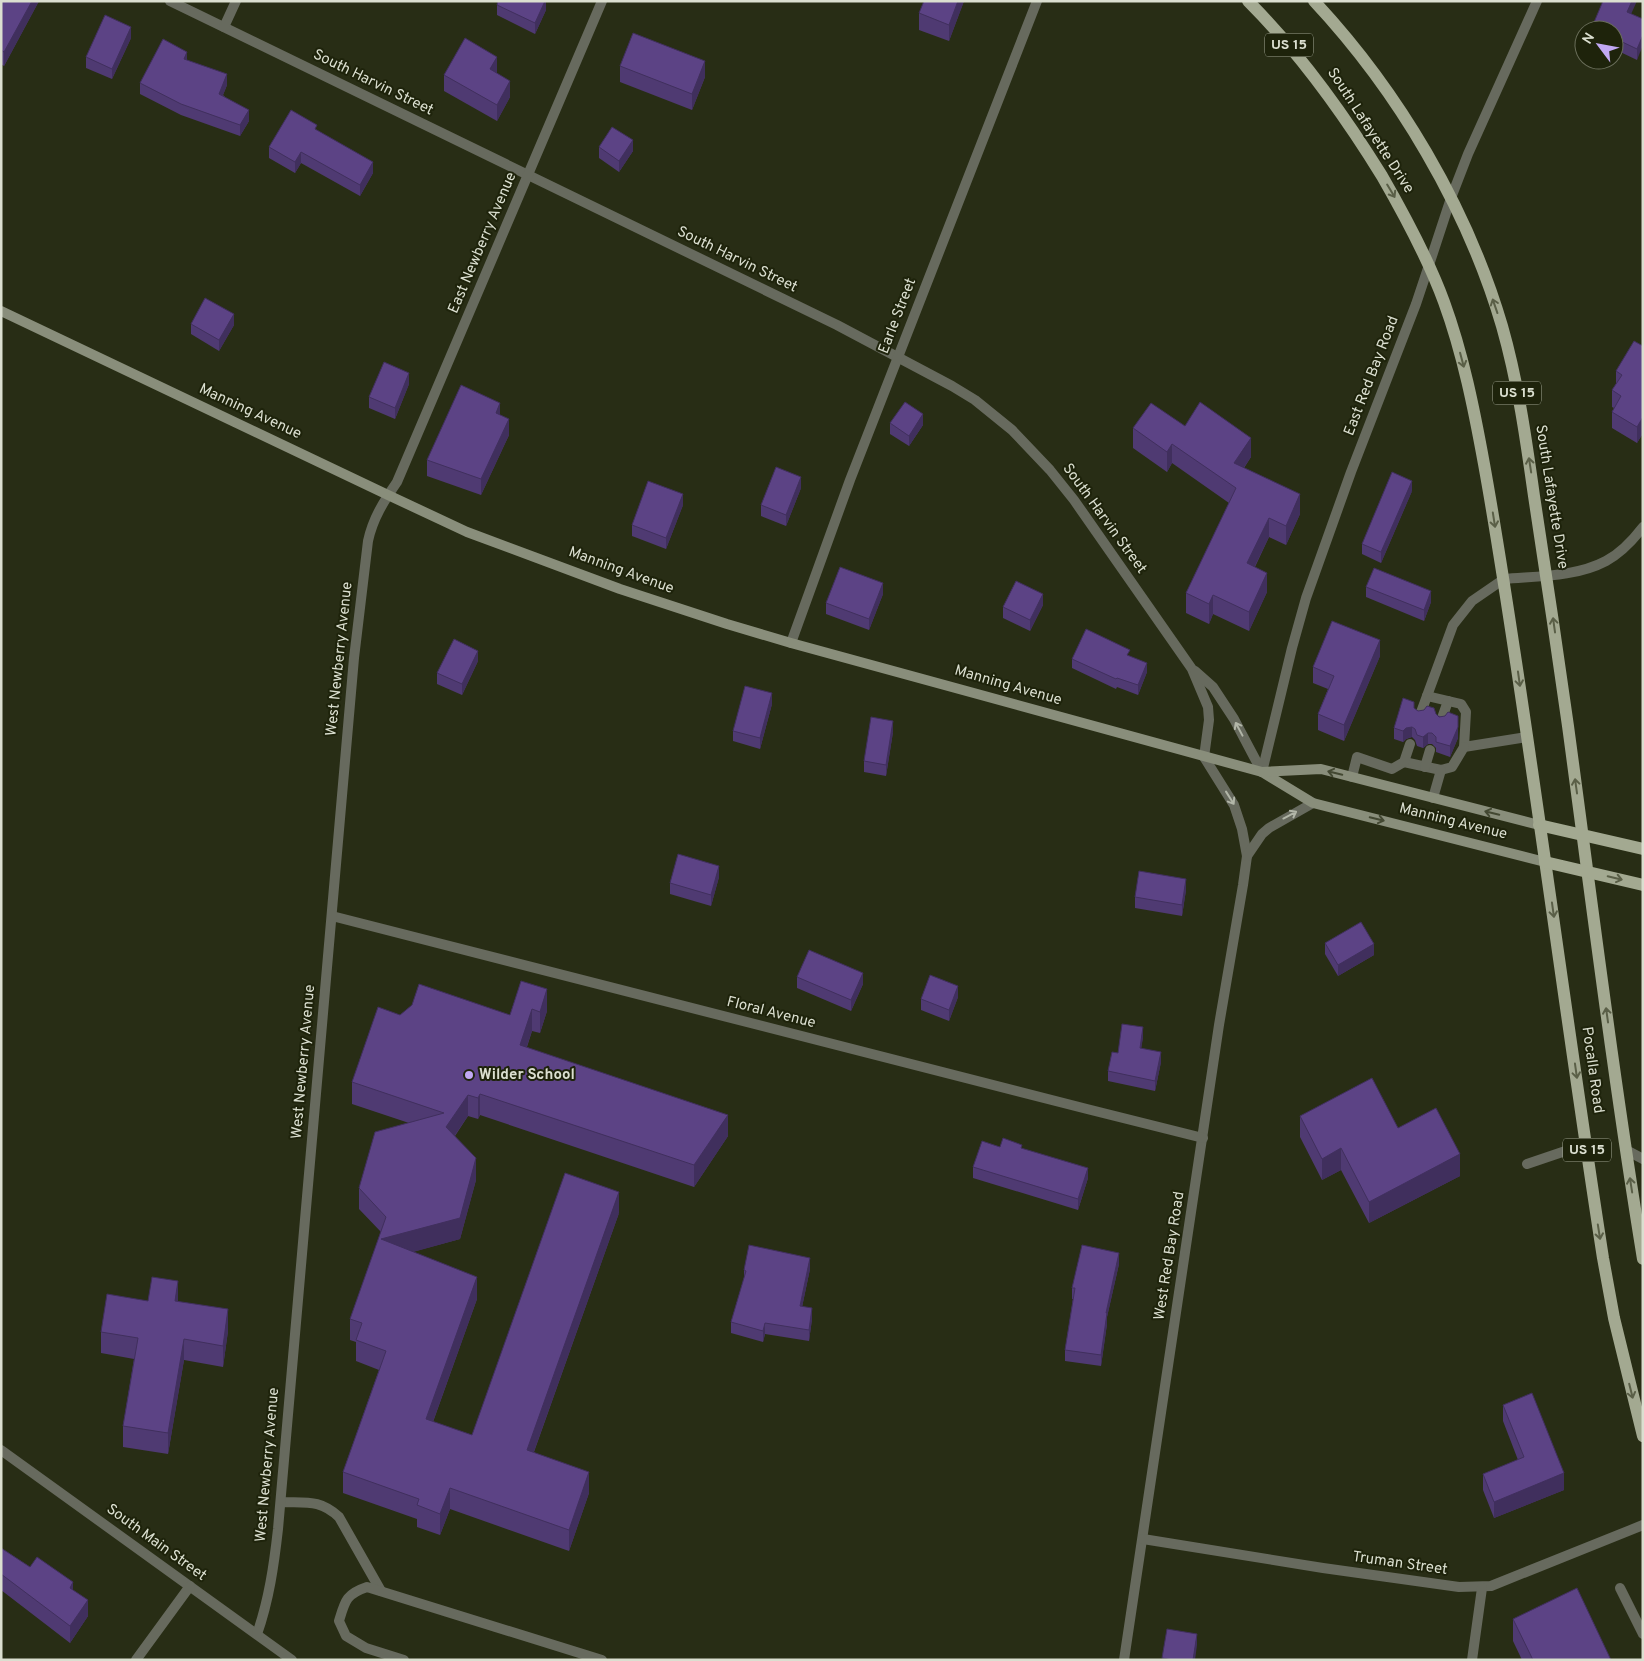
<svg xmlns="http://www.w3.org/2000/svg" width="1644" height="1661" font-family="Overpass,sans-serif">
	<rect width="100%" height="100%" fill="#282d15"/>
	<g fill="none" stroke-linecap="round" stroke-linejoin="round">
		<g stroke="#676a5e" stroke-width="10">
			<path d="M1427,696L1461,704L1466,712L1464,747L1527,737"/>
			<path d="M1420,715L1453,625L1472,601L1504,579"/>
			<path d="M1441,721L1448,701"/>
			<path d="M1404,762L1441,770L1452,767L1464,747"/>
			<path d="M1425,767L1430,750"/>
			<path d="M1352,777L1357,757L1392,769L1404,762L1410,744"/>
			<path d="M1433,798L1441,770"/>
			<path d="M1626,1150L1643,1159"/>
			<path d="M1527,1164L1586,1144"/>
			<path d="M281,1502C306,1503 320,1499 339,1517L381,1591"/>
			<path d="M1620,1588L1643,1634"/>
			<path d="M404,1660L366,1648L346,1636L339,1621C345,1601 346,1594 367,1587L602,1660"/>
		</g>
		<g stroke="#676a5e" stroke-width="10">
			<path d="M170,1L837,325L952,386L975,400L1012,430L1050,470L1074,500L1192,669L1208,707L1209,720L1204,757L1234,805L1242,829L1247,856L1243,885L1219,1025L1124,1660"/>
			<path d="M224,27L236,1"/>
			<path d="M1504,579C1537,576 1576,577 1606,561C1621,553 1633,540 1643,527"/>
			<path d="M791,643L850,480L1037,1"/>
			<path d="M1195,671L1213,687L1234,719L1262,772"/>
			<path d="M1262,772L1292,648L1306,598L1351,472L1416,304L1429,265"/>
			<path d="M1247,856L1262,834L1269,828L1313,803"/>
			<path d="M332,916L1087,1109L1203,1138"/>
			<path d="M1,1450L292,1660"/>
			<path d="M1143,1539L1323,1568L1459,1587L1491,1586L1643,1525"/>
			<path d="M257,1634C269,1600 274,1565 278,1529L354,658L368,541C373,518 384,501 397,482L602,1"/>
			<path d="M136,1660L190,1586"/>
			<path d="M1472,1660L1482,1588"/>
		</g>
		<path stroke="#676a5e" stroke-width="10" d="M1429,265L1451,198L1468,154L1537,1"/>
		<g stroke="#898e7b" stroke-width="10">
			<path d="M1,311L388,495L467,532L620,589L727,624L791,643L1262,772L1313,803L1545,862"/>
			<path d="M1262,772L1321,769L1539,825"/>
		</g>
		<g stroke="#a3a991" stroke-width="12">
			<path d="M1248,1C1301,54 1343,113 1382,176C1405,216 1428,258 1444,302C1463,354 1474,409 1484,464C1496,530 1506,596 1516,662C1546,860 1572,1059 1603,1258L1614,1318L1643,1436"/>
			<path d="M1314,1C1398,91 1467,207 1502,326C1518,382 1526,439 1534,496C1546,573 1557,649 1568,726C1592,904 1614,1082 1643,1259"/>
			<path d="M1539,825L1643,849"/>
			<path d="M1545,862L1643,885"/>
		</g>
	</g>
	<g fill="#4f3a72">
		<path d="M1,1H39L4,66L1,64Z"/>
		<path d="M546,1V10L535,34L497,15V5Z"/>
		<path d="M964,1L949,41L919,30V13Z"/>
		<path d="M1631,14L1643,19L1637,60L1614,49V30H1592V27Z"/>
		<path d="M131,38L112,79L86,68V57Z"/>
		<path d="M187,60L227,85L223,95L249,121L240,136L181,115L140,94V83Z"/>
		<path d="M620,66L705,77L692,110L620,82Z"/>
		<path d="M497,73L510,97L497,121L444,91V75Z"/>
		<path d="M317,130L373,173L360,196L301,163L295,173L269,158V147Z"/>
		<path d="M599,147L633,151L619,172L599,158Z"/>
		<path d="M191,324L234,325L219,351L191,334Z"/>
		<path d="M1643,346V433L1637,443L1612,428V412L1614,408L1612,407V390L1616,384V371Z"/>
		<path d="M409,384L395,419L369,408V397Z"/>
		<path d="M500,415L509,435L481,495L427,476V460Z"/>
		<path d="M890,423L923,425L909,446L890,434Z"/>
		<path d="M1185,426L1251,457L1244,468L1300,514L1286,545L1269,537L1255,567L1267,592L1249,631L1213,614L1209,624L1186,613V593L1229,503L1172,463L1167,472L1133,448V428Z"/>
		<path d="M801,488L786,526L761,516V505Z"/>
		<path d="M1412,491L1381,563L1362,554V544Z"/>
		<path d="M683,505L666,549L632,536V525Z"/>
		<path d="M1366,587L1431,602L1424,621L1366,597Z"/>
		<path d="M883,594L869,630L826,614V603Z"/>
		<path d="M1043,605L1030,631L1003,618V607Z"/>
		<path d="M1130,656L1147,672L1138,695L1117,687L1116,689L1072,668V659Z"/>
		<path d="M1380,656L1344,741L1318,730V714L1328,689L1313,683V667Z"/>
		<path d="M478,661L462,695L437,684V673Z"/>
		<path d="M772,704L760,749L733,741V731Z"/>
		<path d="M1414,708L1418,711L1436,714L1458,727V738L1450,757L1436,752V748L1432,744H1428L1423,748L1417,746L1415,740L1412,737L1406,739L1403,742L1394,739V728Z"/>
		<path d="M893,732L886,776L864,772V761Z"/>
		<path d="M719,877L711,906L670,894V883Z"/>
		<path d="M1186,890L1182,916L1135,908V897Z"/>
		<path d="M1325,943L1374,955L1338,976L1325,954Z"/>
		<path d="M797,977L863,984L851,1011L797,988Z"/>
		<path d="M521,981L547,1011L540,1033L532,1031L527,1047L728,1136L694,1187L480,1115L478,1119L468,1116L455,1136L476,1180L460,1239L412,1252L477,1299L433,1422L472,1435L619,1213L534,1452L589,1493L569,1551L450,1509L440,1535L417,1527V1519L343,1493V1472L379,1370L356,1361V1342L350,1340V1319L381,1232L359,1209V1188L409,1123L352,1104V1082L400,1015H510Z"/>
		<path d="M958,997L949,1021L921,1010V999Z"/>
		<path d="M1143,1037L1141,1048L1161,1062L1155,1091L1108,1081V1071L1118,1053Z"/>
		<path d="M1300,1116L1398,1128L1460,1176L1369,1223L1341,1170L1322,1180L1300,1137Z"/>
		<path d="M1000,1147L1022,1149L1088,1178L1078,1210L973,1178V1167Z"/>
		<path d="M1119,1264L1107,1317V1324L1101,1366L1065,1361V1350L1073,1299H1072V1288Z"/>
		<path d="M810,1269L802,1307L812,1319L809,1341L765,1334L763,1342L731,1333V1322L744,1278V1270Z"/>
		<path d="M148,1301H178L228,1331L223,1367L184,1360L168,1454L123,1447V1426L134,1359L101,1353V1332Z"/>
		<path d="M1503,1405L1564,1490L1494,1518L1483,1490V1474L1518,1460L1503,1421Z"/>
		<path d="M1,1548L30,1567L73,1590L88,1616L70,1643L1,1590Z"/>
		<path d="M1513,1619L1611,1660H1522L1513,1641Z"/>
	</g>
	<g fill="#402f5d">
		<path d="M32,1H39L4,66V52Z"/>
		<path d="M545,1H546V10L535,34V23Z"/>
		<path d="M958,1H964L949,41V25Z"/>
		<path d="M1632,1H1637L1627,23V12Z"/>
		<path d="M131,27V38L112,79V69Z"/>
		<path d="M1643,35V45L1637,60V49Z"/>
		<path d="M187,52V63L184,59Z"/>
		<path d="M497,57V73L490,86V69Z"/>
		<path d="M705,61V77L692,110V94Z"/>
		<path d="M227,74V85L219,105V94Z"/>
		<path d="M510,81V97L497,121V105Z"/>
		<path d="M249,110V121L240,136V125Z"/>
		<path d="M633,140V151L619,172V161Z"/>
		<path d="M301,152V163L295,173V162Z"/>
		<path d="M373,162V173L360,196V185Z"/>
		<path d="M234,314V325L219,351V340Z"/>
		<path d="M409,373V384L395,419V408Z"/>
		<path d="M500,403V419L496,413Z"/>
		<path d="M923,414V425L909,446V436Z"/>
		<path d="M1643,417V433L1637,443V427Z"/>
		<path d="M509,419V435L481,495V479Z"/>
		<path d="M1251,438V457L1234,482V463Z"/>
		<path d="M1172,444V463L1167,472V452Z"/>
		<path d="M801,477V488L786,526V515Z"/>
		<path d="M1412,481V491L1381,563V552Z"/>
		<path d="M683,494V505L666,549V538Z"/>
		<path d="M1300,494V514L1286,545V526Z"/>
		<path d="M1269,518V537L1247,582V563Z"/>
		<path d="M1267,573V592L1249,631V612Z"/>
		<path d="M883,583V594L869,630V619Z"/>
		<path d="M1431,591V602L1424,621V610Z"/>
		<path d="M1043,594V605L1030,631V620Z"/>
		<path d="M1213,595V614L1209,624V604Z"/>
		<path d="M1380,640V656L1344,741V725Z"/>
		<path d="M478,651V661L462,695V684Z"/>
		<path d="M1147,663V672L1138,695V685Z"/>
		<path d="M772,693V704L760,749V738Z"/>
		<path d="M1458,716V738L1450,757V746Z"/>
		<path d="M893,721V732L886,776V765Z"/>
		<path d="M1412,727V737L1406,739L1403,742V731L1406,728Z"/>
		<path d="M1428,733V744L1423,748V737Z"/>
		<path d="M719,866V877L711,906V895Z"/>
		<path d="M1186,879V890L1182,916V905Z"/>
		<path d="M1374,944V955L1338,976V965Z"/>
		<path d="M863,973V984L851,1011V1000Z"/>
		<path d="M958,986V997L949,1021V1010Z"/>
		<path d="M547,989V1011L540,1033V1012Z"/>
		<path d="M532,1009V1031L520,1066V1045Z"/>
		<path d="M1143,1027V1037L1140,1058V1048Z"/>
		<path d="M1161,1052V1062L1155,1091V1081Z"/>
		<path d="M480,1094V1115L478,1119V1098Z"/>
		<path d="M468,1095V1116L446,1148V1127Z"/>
		<path d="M728,1115V1136L694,1187V1165Z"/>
		<path d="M1341,1148V1170L1322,1180V1159Z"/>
		<path d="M1460,1154V1176L1369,1223V1202Z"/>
		<path d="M476,1158V1180L460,1239L381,1261V1239Z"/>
		<path d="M1088,1168V1178L1078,1210V1199Z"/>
		<path d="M619,1192V1213L527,1471V1450Z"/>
		<path d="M1119,1253V1264L1107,1317V1324L1101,1366V1355L1106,1313Z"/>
		<path d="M810,1258V1269L800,1317V1306Z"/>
		<path d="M477,1277V1299L426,1441V1419Z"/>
		<path d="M178,1281V1303L175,1301Z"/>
		<path d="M812,1308V1319L809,1341V1330Z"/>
		<path d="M228,1309V1331L223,1367V1346Z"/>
		<path d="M765,1323V1334L763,1342V1331Z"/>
		<path d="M184,1339V1360L168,1454V1433Z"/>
		<path d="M589,1472V1493L569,1551V1530Z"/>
		<path d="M1564,1473V1490L1494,1518V1502Z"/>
		<path d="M450,1488V1509L440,1535V1514Z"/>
		<path d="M73,1582V1598L70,1588Z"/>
		<path d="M88,1600V1616L70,1643V1626Z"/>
		<path d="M1197,1634V1645L1195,1660H1193Z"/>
	</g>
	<g fill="#5c4385" stroke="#402f5d">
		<path d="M1,1H32L4,52L1,50Z"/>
		<path d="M498,1H545L535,23L497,5Z"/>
		<path d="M924,1H958L949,25L919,13Z"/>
		<path d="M1603,1H1632L1627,12L1643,19V35L1637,49L1614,38V30H1598L1592,27Z"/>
		<path d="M105,15L131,27L112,69L86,57Z"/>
		<path d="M633,33L705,61L692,94L620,66Z"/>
		<path d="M465,38L497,57L490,69L510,81L497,105L444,75Z"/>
		<path d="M163,39L187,52L184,59L227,74L219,94L249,110L240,125L181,104L140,83Z"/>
		<path d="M291,110L317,125L315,129L373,162L360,185L301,152L295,162L269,147Z"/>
		<path d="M612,127L633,140L619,161L599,147Z"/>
		<path d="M205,298L234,314L219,340L191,324Z"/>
		<path d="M1634,341L1643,346V417L1637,427L1612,412L1621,396L1612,390L1622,375L1616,371Z"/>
		<path d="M384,362L409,373L395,408L369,397Z"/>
		<path d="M461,385L500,403L496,413L509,419L481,479L427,460Z"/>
		<path d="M905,402L923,414L909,436L890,423Z"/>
		<path d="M1200,402L1251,438L1234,463L1300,494L1286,526L1269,518L1247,563L1267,573L1249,612L1213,595L1209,604L1186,593L1236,488L1172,444L1167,452L1133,428L1151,403L1185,426Z"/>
		<path d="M776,467L801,477L786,515L761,505Z"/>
		<path d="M1392,472L1412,481L1381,552L1362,544Z"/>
		<path d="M648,481L683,494L666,538L632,525Z"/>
		<path d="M840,567L883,583L869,619L826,603Z"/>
		<path d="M1374,568L1431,591L1424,610L1366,587Z"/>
		<path d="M1016,581L1043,594L1030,620L1003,607Z"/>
		<path d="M1332,621L1380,640L1344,725L1318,714L1334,676L1313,667Z"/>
		<path d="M1086,629L1130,650L1127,655L1147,663L1138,685L1117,678L1116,679L1072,659Z"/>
		<path d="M454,639L478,651L462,684L437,673Z"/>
		<path d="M745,686L772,693L760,738L733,731Z"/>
		<path d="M1403,698L1414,702V708L1418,711L1424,710L1427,706L1434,708L1436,714L1439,717L1445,716L1448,712L1458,716V727L1450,746L1436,742V737L1432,733H1428L1423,737L1417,735L1415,729L1412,727L1406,728L1403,731L1394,728Z"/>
		<path d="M871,717L893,721L886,765L864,761Z"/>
		<path d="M678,854L719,866L711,895L670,883Z"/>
		<path d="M1139,871L1186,879L1182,905L1135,897Z"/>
		<path d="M1361,922L1374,944L1338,965L1325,943Z"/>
		<path d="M809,950L863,973L851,1000L797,977Z"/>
		<path d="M930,975L958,986L949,1010L921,999Z"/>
		<path d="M521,981L547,989L540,1012L532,1009L520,1045L728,1115L694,1165L480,1094L478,1098L468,1095L446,1127L476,1158L460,1218L381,1239L477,1277L426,1419L472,1435L565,1173L619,1192L527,1450L589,1472L569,1530L450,1488L440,1514L417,1505L419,1499L343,1472L386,1351L356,1340L362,1323L350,1319L386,1217L359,1188L375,1132L444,1113L352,1082L378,1007L400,1015L412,1005L419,984L510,1015Z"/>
		<path d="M1122,1024L1143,1027L1140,1048L1161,1052L1155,1081L1108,1071L1112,1052L1118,1053Z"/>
		<path d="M1372,1078L1398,1128L1436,1108L1460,1154L1369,1202L1341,1148L1322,1159L1300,1116Z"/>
		<path d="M1003,1138L1022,1145L1021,1148L1088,1168L1078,1199L973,1167L982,1141L1000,1147Z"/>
		<path d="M749,1245L810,1258L800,1306L812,1308L809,1330L765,1323L763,1331L731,1322L746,1271L744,1270Z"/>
		<path d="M1082,1245L1119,1253L1106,1313H1107L1101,1355L1065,1350L1075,1288H1072Z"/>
		<path d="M152,1277L178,1281L175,1301L228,1309L223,1346L184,1339L168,1433L123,1426L138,1338L101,1332L107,1294L148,1301Z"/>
		<path d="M1532,1393L1564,1473L1494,1502L1483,1474L1524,1457L1503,1405Z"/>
		<path d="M1,1548L30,1567L37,1557L73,1582L70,1588L88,1600L70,1626L1,1574Z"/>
		<path d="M1577,1588L1611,1660H1533L1513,1619Z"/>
		<path d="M1167,1629L1197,1634L1193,1660H1173L1162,1658Z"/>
	</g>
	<defs><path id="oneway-shaft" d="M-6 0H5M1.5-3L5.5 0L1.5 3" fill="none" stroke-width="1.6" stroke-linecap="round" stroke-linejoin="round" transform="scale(1.25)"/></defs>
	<g stroke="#5a5f47">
		<use href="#oneway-shaft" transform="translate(1391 191) rotate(59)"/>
		<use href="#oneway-shaft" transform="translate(1495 306) rotate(-109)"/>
		<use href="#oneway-shaft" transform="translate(1462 360) rotate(75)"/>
		<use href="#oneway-shaft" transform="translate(1530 465) rotate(-99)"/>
		<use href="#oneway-shaft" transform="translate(1494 520) rotate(81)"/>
		<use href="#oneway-shaft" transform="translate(1554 625) rotate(-98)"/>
		<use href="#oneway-shaft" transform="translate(1519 679) rotate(82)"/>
		<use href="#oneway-shaft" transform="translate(1576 786) rotate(-98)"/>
		<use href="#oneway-shaft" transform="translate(1615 878) rotate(13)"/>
		<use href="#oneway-shaft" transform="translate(1553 910) rotate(82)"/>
		<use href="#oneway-shaft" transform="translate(1607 1015) rotate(-98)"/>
		<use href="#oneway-shaft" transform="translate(1576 1071) rotate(82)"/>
		<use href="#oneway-shaft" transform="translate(1631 1185) rotate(-99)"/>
		<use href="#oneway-shaft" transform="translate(1599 1232) rotate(81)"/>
		<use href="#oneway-shaft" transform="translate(1631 1391) rotate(76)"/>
	</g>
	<g stroke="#b2b6a8">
		<use href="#oneway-shaft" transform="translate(1239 729) rotate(-118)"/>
		<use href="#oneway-shaft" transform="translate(1230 798) rotate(58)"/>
		<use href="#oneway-shaft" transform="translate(1290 815) rotate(-28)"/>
	</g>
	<g stroke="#434832">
		<use href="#oneway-shaft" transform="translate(1335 773) rotate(-166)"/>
		<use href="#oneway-shaft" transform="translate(1492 813) rotate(-166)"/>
		<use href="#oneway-shaft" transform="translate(1377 819) rotate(14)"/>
	</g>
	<circle fill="#c1a8f3" stroke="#1e230b" stroke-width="2" cx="469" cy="1075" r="5"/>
	<g text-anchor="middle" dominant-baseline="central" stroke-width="4" stroke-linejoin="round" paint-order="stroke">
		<g fill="#1e230b" stroke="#a2a795" stroke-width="1">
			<rect x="1265" y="33.5" width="48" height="23" rx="4"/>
			<rect x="1493" y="381.5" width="48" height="23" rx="4"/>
			<rect x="1563" y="1138.5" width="48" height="23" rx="4"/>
		</g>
		<g font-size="14" font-weight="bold" fill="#dbdfd0">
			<text x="1289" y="45">US 15</text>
			<text x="1517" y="393">US 15</text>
			<text x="1587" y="1150">US 15</text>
		</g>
		<g font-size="15" fill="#dbdfd0" stroke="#1e230b">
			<text transform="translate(373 83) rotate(26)">South Harvin Street</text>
			<text transform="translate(1370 131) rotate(57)">South Lafayette Drive</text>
			<text transform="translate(483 243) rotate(-67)">East Newberry Avenue</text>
			<text transform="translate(737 260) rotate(26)">South Harvin Street</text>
			<text transform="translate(898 316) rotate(-69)">Earle Street</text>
			<text transform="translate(1372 376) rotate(-69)">East Red Bay Road</text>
			<text transform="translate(250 412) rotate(25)">Manning Avenue</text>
			<text transform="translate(1551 497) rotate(81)">South Lafayette Drive</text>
			<text transform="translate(1104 519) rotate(54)">South Harvin Street</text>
			<text transform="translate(621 571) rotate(20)">Manning Avenue</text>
			<text transform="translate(340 659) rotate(-84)">West Newberry Avenue</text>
			<text transform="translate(1008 686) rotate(16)">Manning Avenue</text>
			<text transform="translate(1453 822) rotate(14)">Manning Avenue</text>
			<text transform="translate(771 1013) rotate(14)">Floral Avenue</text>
			<text transform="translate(304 1062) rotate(-85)">West Newberry Avenue</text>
			<text transform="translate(1592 1070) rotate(82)">Pocalla Road</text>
			<text transform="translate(1170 1256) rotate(-81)">West Red Bay Road</text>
			<text transform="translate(268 1465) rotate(-85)">West Newberry Avenue</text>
			<text transform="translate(156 1543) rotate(36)">South Main Street</text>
			<text transform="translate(1400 1564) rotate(8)">Truman Street</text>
		</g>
		<g font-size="15" font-weight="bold" fill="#dbdfd0" stroke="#1e230b" text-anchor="start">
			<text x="479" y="1075">Wilder School</text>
		</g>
	</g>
	<rect width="1644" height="1661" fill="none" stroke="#dbdfd0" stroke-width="5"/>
	<g transform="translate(1599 45) rotate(302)"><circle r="24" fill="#1e230b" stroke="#6a6e5a"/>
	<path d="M0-4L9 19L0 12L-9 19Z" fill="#c1a8f3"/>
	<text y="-8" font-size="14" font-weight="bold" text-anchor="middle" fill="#dbdfd0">N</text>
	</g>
</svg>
